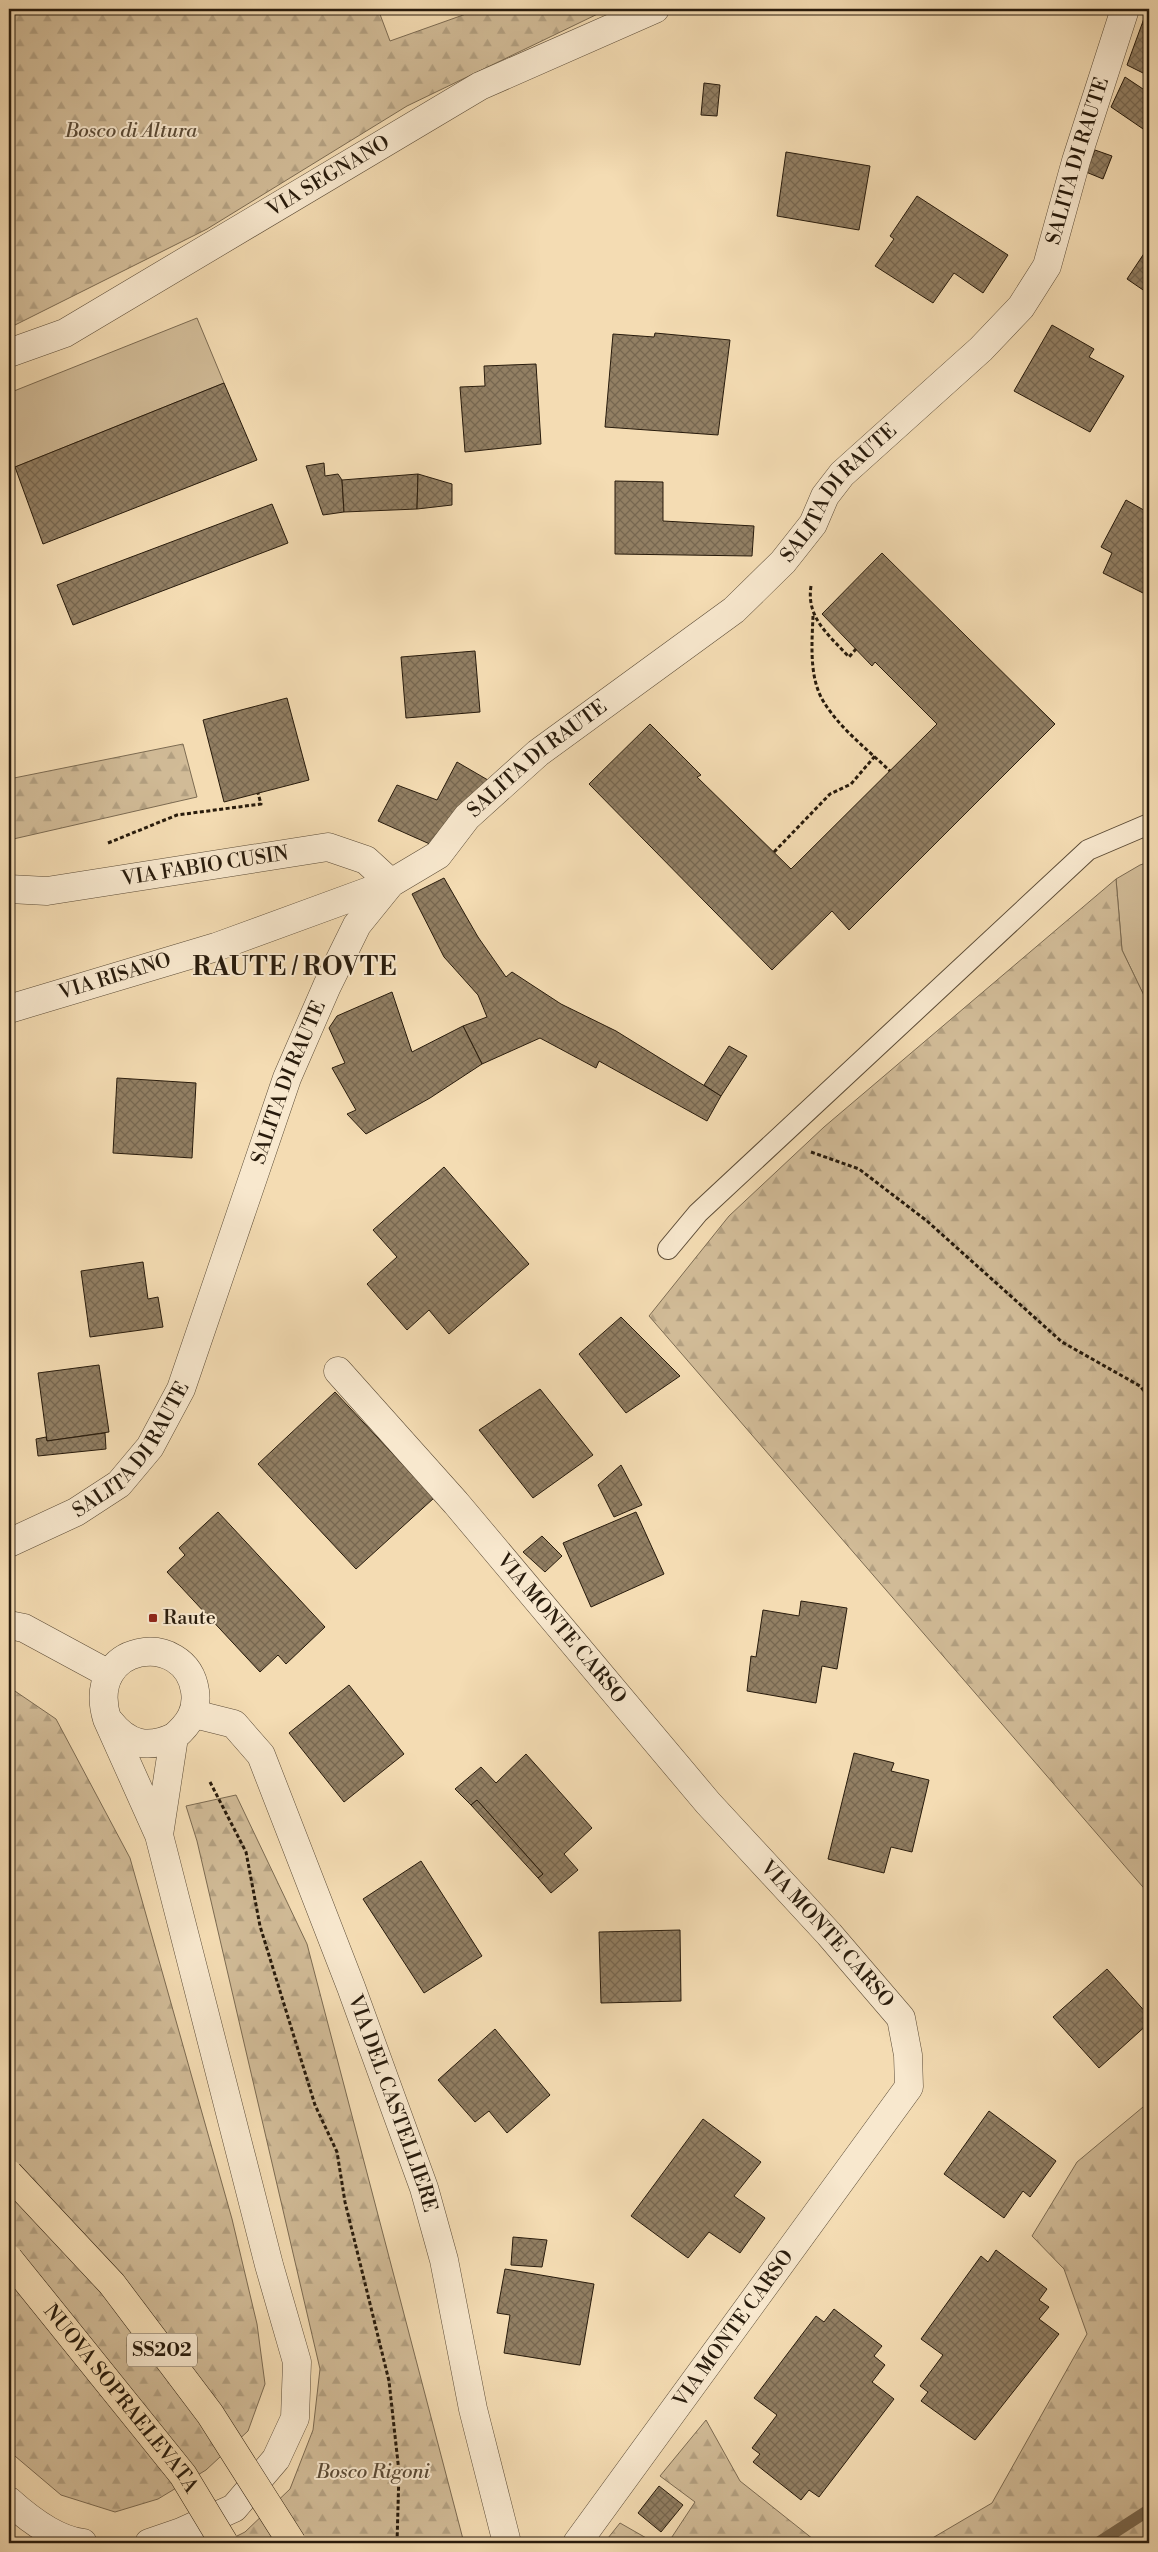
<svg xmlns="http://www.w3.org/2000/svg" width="1158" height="2552" font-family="'Libre Bodoni',serif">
	<defs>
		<pattern id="forest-firs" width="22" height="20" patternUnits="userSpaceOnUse" patternTransform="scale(1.25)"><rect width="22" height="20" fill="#d1bb97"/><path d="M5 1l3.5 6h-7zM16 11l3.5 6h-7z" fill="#b3a081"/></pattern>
		<pattern id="building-cross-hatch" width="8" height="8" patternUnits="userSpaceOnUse" patternTransform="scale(1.25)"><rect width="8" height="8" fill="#927f63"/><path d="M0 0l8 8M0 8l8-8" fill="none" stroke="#776750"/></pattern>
	</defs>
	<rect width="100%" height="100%" fill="#f4dcb3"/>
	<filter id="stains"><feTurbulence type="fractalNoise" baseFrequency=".004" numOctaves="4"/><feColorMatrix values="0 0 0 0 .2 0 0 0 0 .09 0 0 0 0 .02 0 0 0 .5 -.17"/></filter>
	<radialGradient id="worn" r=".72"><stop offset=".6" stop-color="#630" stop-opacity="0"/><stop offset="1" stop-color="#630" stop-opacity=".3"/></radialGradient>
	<g fill="#d1bb97" stroke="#7c6b52">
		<path d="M197,318L224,383L15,467L9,449V393Z"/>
		<path d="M1149,862V913L1145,917L1149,922V1006L1122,950L1116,879L1140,865Z"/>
	</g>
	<g fill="url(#forest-firs)" stroke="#7c6b52">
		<path d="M9,9H378L390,41L480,9H608L407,106L207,229L9,328Z"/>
		<path d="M183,744L197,797L9,840V779Z"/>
		<path d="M1116,879L1122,950L1149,1006V1894L649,1316L729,1216L824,1127Z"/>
		<path d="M9,1687L56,1719L130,1858L232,2219L257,2324L265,2384L248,2431L206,2470L158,2499L115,2512L61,2495L9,2451Z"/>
		<path d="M236,1795L307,1944L464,2543H223L245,2532L290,2489L313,2430L320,2369L197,1841L186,1806Z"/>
		<path d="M1149,2102V2543H924L992,2503L1087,2334L1064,2269L1032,2236L1077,2162Z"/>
		<path d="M706,2420L740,2481L818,2543H668L695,2502L660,2476Z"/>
		<path d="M620,2523L655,2543H604Z"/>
	</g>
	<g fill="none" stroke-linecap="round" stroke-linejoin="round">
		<path stroke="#79674e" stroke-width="12" d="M1098,2543L1149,2510"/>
	</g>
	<g fill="url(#building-cross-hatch)" stroke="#281b0c">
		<path d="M1147,9H1149V27L1142,24Z"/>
		<path d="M1142,24L1149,27V64L1145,74L1127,65Z"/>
		<path d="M1125,77L1149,93V133L1111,107Z"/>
		<path d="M704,83L720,85L717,116L701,115Z"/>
		<path d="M1095,150L1112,156L1103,179L1086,172Z"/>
		<path d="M786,152L870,166L859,230L777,216Z"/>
		<path d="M917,196L1008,255L983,293L954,273L933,303L875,266L894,239L890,236Z"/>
		<path d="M1149,246V294L1127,279Z"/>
		<path d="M1052,325L1094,349L1089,357L1124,376L1090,432L1014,391Z"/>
		<path d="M655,333L730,340L718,435L605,427L613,334L654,337Z"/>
		<path d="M536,364L541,444L465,452L460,387L485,386L484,366Z"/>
		<path d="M224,383L257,460L43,544L15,467Z"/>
		<path d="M324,463L325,476L338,474L342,480L344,512L323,515L306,466Z"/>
		<path d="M418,474L417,509L344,512L342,480Z"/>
		<path d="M418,474L452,484V505L417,509Z"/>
		<path d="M615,481L663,482V521L754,526L752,556L615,554Z"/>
		<path d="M1126,500L1149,513V596L1103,573L1112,553L1101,547Z"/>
		<path d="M272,504L288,543L73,625L57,585Z"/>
		<path d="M882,553L1055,724L849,930L832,911L772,970L589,784L650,724L701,775L697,777L791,869L937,724L875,662L872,666L822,614Z"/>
		<path d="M475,651L480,712L406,718L401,657Z"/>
		<path d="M287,698L309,780L224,802L203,720Z"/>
		<path d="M457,762L493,783L432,845L378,821L397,785L437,800Z"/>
		<path d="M444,878L478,937L506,977L512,972L561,1004L616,1031L721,1096L707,1121L599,1061L596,1068L540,1038L482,1064L463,1026L487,1017L478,995L444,957L412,894Z"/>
		<path d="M392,992L412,1052L463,1026L482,1064L430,1098L366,1134L347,1114L356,1110L332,1068L345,1063L329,1028L337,1016Z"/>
		<path d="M729,1046L747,1056L721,1096L704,1085Z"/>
		<path d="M117,1078L196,1083L192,1158L113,1153Z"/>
		<path d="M9,1165H11L10,1206H9Z"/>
		<path d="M444,1167L529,1264L449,1334L429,1310L407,1330L367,1284L397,1257L373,1230Z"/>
		<path d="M143,1262L148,1299L158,1297L163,1327L90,1337L81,1271Z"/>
		<path d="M621,1317L680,1376L626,1413L579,1354Z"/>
		<path d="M99,1365L109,1432L47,1441L38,1373Z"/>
		<path d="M540,1389L593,1455L533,1498L479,1430Z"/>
		<path d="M335,1392L434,1498L356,1569L258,1464Z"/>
		<path d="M105,1433L106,1449L38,1456L36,1439L46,1437L47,1441Z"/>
		<path d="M621,1465L642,1505L614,1517L598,1485Z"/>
		<path d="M218,1512L325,1627L286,1664L278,1655L260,1672L167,1572L185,1555L179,1548Z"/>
		<path d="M636,1512L664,1574L591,1607L563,1543Z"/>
		<path d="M542,1536L562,1556L545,1572L523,1552Z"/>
		<path d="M801,1601L847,1608L837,1669L822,1666L816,1703L747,1691L751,1656L756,1657L763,1610L799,1616Z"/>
		<path d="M349,1685L404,1754L344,1802L289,1733Z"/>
		<path d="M854,1753L894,1763L891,1771L929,1780L912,1852L891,1847L884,1873L828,1859Z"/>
		<path d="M526,1754L592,1828L564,1854L578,1870L551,1893L538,1878L543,1874L477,1800L471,1805L455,1789L481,1767L496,1783Z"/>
		<path d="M477,1800L543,1874L538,1878L471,1805Z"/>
		<path d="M421,1861L482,1956L424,1993L363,1899Z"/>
		<path d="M680,1930L681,2001L601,2003L599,1932Z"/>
		<path d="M1107,1969L1149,2016V2023L1099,2068L1053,2017Z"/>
		<path d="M495,2029L550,2095L507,2133L489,2111L475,2122L438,2080Z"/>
		<path d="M989,2111L1056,2161L1030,2197L1023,2191L1004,2218L944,2174Z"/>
		<path d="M703,2119L761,2162L734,2196L765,2218L740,2253L709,2232L688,2258L631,2216Z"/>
		<path d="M513,2237L547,2240L542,2267L511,2265Z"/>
		<path d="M996,2250L1047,2289L1039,2300L1049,2307L1039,2319L1059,2334L975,2440L921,2401L928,2392L920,2386L943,2355L921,2339L981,2256L988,2262Z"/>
		<path d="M505,2269L594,2284L580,2365L504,2353L510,2315L497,2313Z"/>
		<path d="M834,2309L882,2346L874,2356L885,2365L872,2382L894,2399L819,2497L809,2490L801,2500L753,2462L760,2454L752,2448L777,2415L754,2398L816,2316L824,2322Z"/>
		<path d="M659,2486L683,2505L661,2532L638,2513Z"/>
	</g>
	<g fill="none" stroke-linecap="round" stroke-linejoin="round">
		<g stroke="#5b4b36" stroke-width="22">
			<path id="lane" d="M668,1249L698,1213L1088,850L1149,824"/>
		</g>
		<g stroke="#5b4b36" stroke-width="29">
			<g id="street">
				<path id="s1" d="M9,353L65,333L480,86L655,9"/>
				<path id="s2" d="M9,889L47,891L328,847L366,860L391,883L216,947L9,1009"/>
				<path id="s3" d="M338,1371L456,1503L708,1803L829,1934L901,2018L908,2055L909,2087L577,2543"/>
				<path id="s4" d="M9,1543L76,1512L119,1484L150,1447L181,1389L287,1078L327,986L357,925L391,883L438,855L467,817L538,753L734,610L783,562L813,524L825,496L842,474L981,349L1021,307L1047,266L1076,161L1125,9"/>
				<path d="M9,1625L24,1628L109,1674"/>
				<path id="s5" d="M194,1714L234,1724L261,1755L351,1987L424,2188L444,2260L473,2409L507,2543"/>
				<path d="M110,1722C128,1745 148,1749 174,1737"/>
				<path d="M9,2501C29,2519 56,2540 83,2543"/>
				<path d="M149,2543L181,2532L234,2508L276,2459L295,2418L297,2362L269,2265L159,1835L107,1719C84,1642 186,1629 195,1691C198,1711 189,1724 174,1737L159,1835"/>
			</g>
		</g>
		<g stroke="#281b0c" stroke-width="3" stroke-dasharray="4 2.5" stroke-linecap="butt">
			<path d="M811,586C806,618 829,635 849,657L856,649"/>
			<path d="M813,616C812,642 809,675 822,699C838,727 867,749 890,771"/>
			<path d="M108,843L177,815L261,804L258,793"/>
			<path d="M774,852L830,794L851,784L875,756"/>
			<path d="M811,1152L859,1169L927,1221L1062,1342L1140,1386L1149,1397"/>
			<path d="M210,1782L246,1852L260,1926L315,2105L337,2152L345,2202L389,2381L399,2472L397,2543"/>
		</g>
		<use href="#lane" stroke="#f8e8ce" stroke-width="20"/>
		<use href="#street" stroke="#f8e8ce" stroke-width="28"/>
		<g stroke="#281b0c" stroke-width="29" stroke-linecap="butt">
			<g id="highway-bridge">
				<path d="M9,2174L112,2284L210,2414L292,2543"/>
				<path id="s6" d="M9,2259L183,2475L224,2543"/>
			</g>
		</g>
		<use href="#highway-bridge" stroke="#f4dcb3" stroke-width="28"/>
	</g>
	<rect fill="#8f2418" stroke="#f8e8ce" stroke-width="2" x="148" y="1613" width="10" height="10" rx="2.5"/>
	<g text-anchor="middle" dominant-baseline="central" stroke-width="4" stroke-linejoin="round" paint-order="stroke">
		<rect fill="#f8e8ce" stroke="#665846" stroke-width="1" x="127" y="2333.5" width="70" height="33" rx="4"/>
		<g font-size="19" font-weight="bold" fill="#281b0c">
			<text x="162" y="2350">SS202</text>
		</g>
		<g font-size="20" font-style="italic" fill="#5b4b36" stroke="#f8e8ce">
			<text x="131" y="131">Bosco di Altura</text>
			<text x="373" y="2472">Bosco Rigoni</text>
		</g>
		<g font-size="20" fill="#281b0c" stroke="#f8e8ce">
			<text stroke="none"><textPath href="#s4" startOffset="1809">SALITA DI RAUTE</textPath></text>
			<text stroke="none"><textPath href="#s1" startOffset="366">VIA SEGNANO</textPath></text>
			<text stroke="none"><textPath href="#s4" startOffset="1389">SALITA DI RAUTE</textPath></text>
			<text stroke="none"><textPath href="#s4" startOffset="984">SALITA DI RAUTE</textPath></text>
			<text stroke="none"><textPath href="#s2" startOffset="198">VIA FABIO CUSIN</textPath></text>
			<text transform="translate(115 977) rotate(-17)">VIA RISANO</text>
			<text stroke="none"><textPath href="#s4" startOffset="564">SALITA DI RAUTE</textPath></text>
			<text stroke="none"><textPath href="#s4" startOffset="159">SALITA DI RAUTE</textPath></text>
			<text stroke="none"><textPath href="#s3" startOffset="341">VIA MONTE CARSO</textPath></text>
			<text stroke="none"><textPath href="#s3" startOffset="746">VIA MONTE CARSO</textPath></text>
			<text stroke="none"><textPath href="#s5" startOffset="455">VIA DEL CASTELLIERE</textPath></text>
			<text transform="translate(734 2329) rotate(-54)">VIA MONTE CARSO</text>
			<text stroke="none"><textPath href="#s6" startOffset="179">NUOVA SOPRAELEVATA</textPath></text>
		</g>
		<g font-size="20" fill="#281b0c" stroke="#f8e8ce" text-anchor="start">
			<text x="163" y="1618">Raute</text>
		</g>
		<g font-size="25" font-weight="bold" letter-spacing="1" fill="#281b0c" stroke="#f8e8ce">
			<text x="295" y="967">RAUTE / ROVTE</text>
		</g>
	</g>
	<rect width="1158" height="2552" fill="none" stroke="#f4dcb3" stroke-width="30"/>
	<rect x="10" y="10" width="1138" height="2532" fill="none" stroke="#281b0c" stroke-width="2.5"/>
	<rect x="15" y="15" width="1128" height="2522" fill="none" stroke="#281b0c"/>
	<rect width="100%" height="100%" filter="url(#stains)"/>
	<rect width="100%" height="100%" fill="url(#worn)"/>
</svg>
